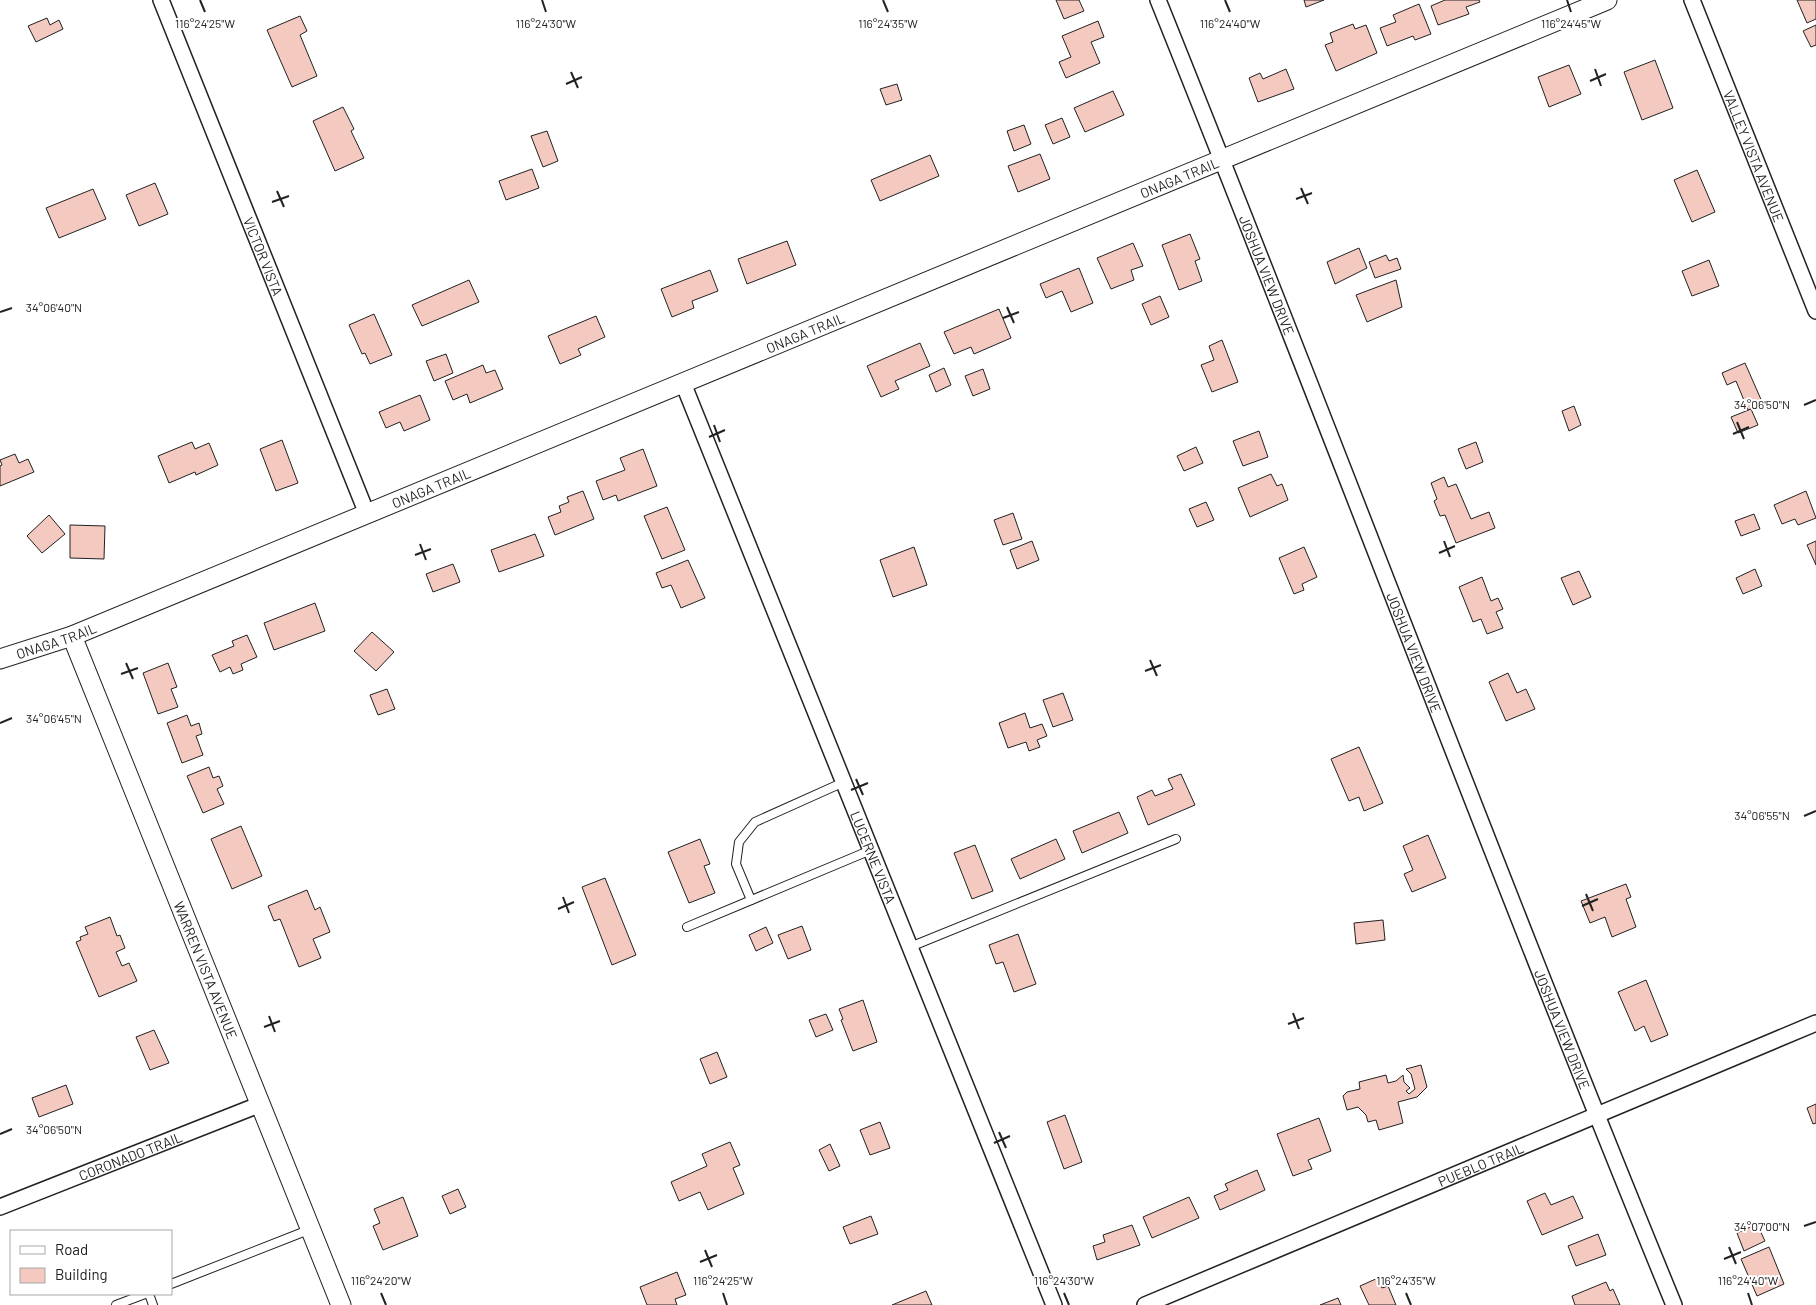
<svg xmlns="http://www.w3.org/2000/svg" width="1816" height="1305" font-family="Barlow,sans-serif">
	<rect width="100%" height="100%" fill="#fff"/>
	<g fill="#f3c9c0" stroke="#222">
		<path d="M1056,0H1079L1084,11L1064,19Z"/>
		<path d="M1304,0H1324L1306,7Z"/>
		<path d="M1445,0H1479L1480,2L1466,7L1469,14L1438,25L1431,6Z"/>
		<path d="M1797,0H1816V19L1807,23Z"/>
		<path d="M1419,4L1431,34L1415,40L1413,36L1387,46L1380,28L1396,22L1393,15Z"/>
		<path d="M300,16L307,31L300,35L317,76L292,87L267,30Z"/>
		<path d="M47,18L50,25L59,20L63,29L36,42L28,26Z"/>
		<path d="M1098,21L1104,37L1091,42L1100,63L1066,78L1059,62L1071,57L1062,36Z"/>
		<path d="M1353,24L1355,29L1366,25L1377,53L1336,71L1325,45L1333,42L1330,33Z"/>
		<path d="M1816,25V45L1811,47L1803,31Z"/>
		<path d="M1655,60L1673,108L1642,120L1624,72Z"/>
		<path d="M1569,65L1581,94L1549,107L1538,77Z"/>
		<path d="M1286,69L1294,89L1258,102L1249,78L1260,73L1263,79Z"/>
		<path d="M897,84L902,100L886,105L880,89Z"/>
		<path d="M1113,91L1124,115L1085,132L1074,108Z"/>
		<path d="M343,107L354,129L351,131L364,158L335,171L313,121Z"/>
		<path d="M1062,118L1070,137L1053,144L1045,125Z"/>
		<path d="M1024,125L1031,144L1014,151L1007,131Z"/>
		<path d="M547,131L558,161L543,167L531,136Z"/>
		<path d="M1040,154L1050,179L1018,192L1008,166Z"/>
		<path d="M930,155L939,176L880,201L871,180Z"/>
		<path d="M532,169L539,188L506,200L499,181Z"/>
		<path d="M1697,170L1715,212L1692,222L1674,180Z"/>
		<path d="M155,183L168,214L139,226L126,195Z"/>
		<path d="M93,189L106,219L59,238L46,208Z"/>
		<path d="M1190,234L1200,259L1195,261L1202,281L1179,290L1162,245Z"/>
		<path d="M787,241L796,265L747,284L738,259Z"/>
		<path d="M1133,243L1143,266L1131,270L1134,280L1111,289L1097,258Z"/>
		<path d="M1359,248L1367,268L1335,284L1327,262Z"/>
		<path d="M1386,255L1389,261L1397,258L1401,269L1375,278L1369,262Z"/>
		<path d="M1709,260L1719,286L1692,296L1682,271Z"/>
		<path d="M1079,268L1093,303L1071,312L1062,291L1046,298L1040,284Z"/>
		<path d="M710,270L718,291L692,301L694,308L672,317L661,289Z"/>
		<path d="M469,280L479,302L422,326L412,305Z"/>
		<path d="M1396,280L1402,307L1367,322L1356,295Z"/>
		<path d="M1160,296L1169,317L1151,325L1142,304Z"/>
		<path d="M999,309L1011,338L974,354L971,347L954,354L944,332Z"/>
		<path d="M374,314L392,355L370,364L365,353L362,354L349,325Z"/>
		<path d="M596,316L605,337L578,349L581,355L560,364L548,336Z"/>
		<path d="M1222,340L1238,382L1212,392L1201,365L1214,360L1209,346Z"/>
		<path d="M920,343L930,366L895,381L899,389L881,397L867,366Z"/>
		<path d="M446,354L453,373L434,381L426,361Z"/>
		<path d="M1745,363L1763,404L1748,410L1736,381L1727,385L1722,373Z"/>
		<path d="M483,365L486,373L495,370L503,389L470,403L467,394L453,400L445,381Z"/>
		<path d="M944,368L951,385L936,392L929,375Z"/>
		<path d="M983,369L990,389L973,396L965,376Z"/>
		<path d="M420,395L430,420L404,431L400,422L386,428L379,412Z"/>
		<path d="M1574,406L1581,425L1569,431L1562,411Z"/>
		<path d="M1751,409L1758,425L1738,433L1731,417Z"/>
		<path d="M1259,431L1268,457L1243,466L1233,441Z"/>
		<path d="M282,440L298,483L276,491L260,449Z"/>
		<path d="M192,442L195,449L209,443L218,465L196,475L195,472L169,483L158,456Z"/>
		<path d="M1476,442L1483,462L1466,469L1458,449Z"/>
		<path d="M1196,447L1203,463L1184,471L1177,456Z"/>
		<path d="M643,449L657,486L618,501L616,495L603,500L596,481L625,470L620,458Z"/>
		<path d="M15,454L19,463L28,459L34,472L0,486V466L2,465L0,460Z"/>
		<path d="M1271,474L1277,486L1282,484L1288,500L1250,517L1238,488Z"/>
		<path d="M1444,477L1448,487L1456,484L1471,519L1489,512L1495,528L1456,543L1445,515L1440,516L1434,501L1437,499L1431,483Z"/>
		<path d="M583,491L594,519L555,535L548,517L561,512L559,506L569,502L567,497Z"/>
		<path d="M1806,491L1816,518L1798,525L1795,519L1782,524L1774,505Z"/>
		<path d="M1206,502L1214,520L1197,527L1189,509Z"/>
		<path d="M667,507L685,550L662,559L644,516Z"/>
		<path d="M1013,513L1022,539L1003,545L994,520Z"/>
		<path d="M1754,514L1760,529L1741,536L1735,521Z"/>
		<path d="M49,515L65,534L42,553L27,536Z"/>
		<path d="M70,525L105,526L104,559L70,558Z"/>
		<path d="M535,534L544,556L499,572L491,550Z"/>
		<path d="M1032,541L1039,560L1017,569L1010,550Z"/>
		<path d="M1816,541V565L1807,545Z"/>
		<path d="M914,547L927,585L893,597L880,560Z"/>
		<path d="M1304,547L1317,577L1302,584L1304,590L1294,594L1279,558Z"/>
		<path d="M688,560L705,598L681,608L671,585L662,588L656,573Z"/>
		<path d="M453,564L460,582L433,592L426,574Z"/>
		<path d="M1755,569L1762,586L1743,594L1736,578Z"/>
		<path d="M1579,571L1591,597L1573,605L1561,578Z"/>
		<path d="M1482,577L1491,601L1498,598L1503,609L1496,612L1503,628L1487,634L1481,619L1473,622L1459,587Z"/>
		<path d="M315,603L325,631L274,650L264,623Z"/>
		<path d="M372,632L394,652L376,671L354,651Z"/>
		<path d="M247,635L257,657L241,664L243,670L233,674L230,667L220,672L212,655L234,646L232,641Z"/>
		<path d="M168,663L177,687L171,689L178,707L158,714L143,673Z"/>
		<path d="M1508,673L1517,693L1526,689L1535,709L1506,721L1489,682Z"/>
		<path d="M387,689L395,709L378,715L370,695Z"/>
		<path d="M1063,693L1073,720L1053,727L1043,700Z"/>
		<path d="M1025,713L1030,728L1042,724L1047,736L1037,740L1040,747L1029,751L1026,742L1008,748L999,723Z"/>
		<path d="M187,715L191,726L199,723L202,734L196,736L203,755L182,763L167,723Z"/>
		<path d="M1359,747L1383,803L1364,811L1359,797L1349,801L1331,759Z"/>
		<path d="M209,767L213,778L219,776L223,786L217,789L224,804L203,813L187,776Z"/>
		<path d="M1181,774L1195,805L1148,825L1137,797L1152,790L1155,796L1173,789L1168,779Z"/>
		<path d="M1119,812L1128,833L1082,853L1073,831Z"/>
		<path d="M241,826L262,876L232,889L211,839Z"/>
		<path d="M1428,835L1446,878L1412,892L1404,874L1413,870L1403,846Z"/>
		<path d="M700,839L710,864L704,866L715,893L689,903L668,852Z"/>
		<path d="M1056,839L1065,859L1020,879L1011,859Z"/>
		<path d="M975,845L993,891L972,899L954,853Z"/>
		<path d="M605,878L636,955L612,965L582,887Z"/>
		<path d="M1626,884L1631,897L1626,899L1636,927L1612,937L1605,917L1590,923L1581,901Z"/>
		<path d="M307,890L315,910L320,907L330,932L313,939L321,958L299,967L280,919L274,921L268,906Z"/>
		<path d="M110,917L117,936L120,935L125,948L116,952L122,966L129,963L137,981L99,997L76,942L81,940L80,937L88,934L85,927Z"/>
		<path d="M1383,920L1385,940L1356,944L1354,923Z"/>
		<path d="M802,926L811,950L788,959L778,935Z"/>
		<path d="M766,927L773,943L756,951L749,935Z"/>
		<path d="M1018,934L1036,984L1014,992L1003,962L996,964L989,945Z"/>
		<path d="M1646,980L1668,1035L1651,1042L1644,1026L1635,1031L1618,992Z"/>
		<path d="M863,1000L877,1042L853,1051L841,1020L843,1019L839,1009Z"/>
		<path d="M826,1014L833,1030L816,1037L809,1020Z"/>
		<path d="M154,1030L169,1063L150,1070L136,1037Z"/>
		<path d="M717,1052L727,1077L710,1084L700,1059Z"/>
		<path d="M1421,1065L1427,1087L1417,1097L1398,1102L1403,1123L1379,1130L1376,1120L1368,1122L1366,1115L1358,1107L1347,1110L1343,1096L1347,1092L1360,1089L1359,1082L1386,1075L1388,1083L1396,1081L1403,1075L1404,1082L1410,1088L1406,1091L1409,1094L1415,1089L1411,1074L1406,1069Z"/>
		<path d="M66,1085L73,1104L39,1117L32,1098Z"/>
		<path d="M1816,1104V1123L1813,1124L1807,1108Z"/>
		<path d="M1065,1115L1082,1162L1064,1169L1047,1122Z"/>
		<path d="M1319,1118L1331,1151L1308,1160L1312,1169L1293,1176L1277,1134Z"/>
		<path d="M880,1122L890,1148L870,1155L860,1130Z"/>
		<path d="M730,1142L740,1165L733,1168L744,1194L708,1210L700,1192L679,1201L671,1182L707,1166L702,1154Z"/>
		<path d="M830,1144L840,1166L829,1171L819,1150Z"/>
		<path d="M1257,1170L1265,1190L1220,1210L1214,1196L1228,1190L1225,1184Z"/>
		<path d="M458,1189L466,1207L450,1214L442,1196Z"/>
		<path d="M1545,1193L1551,1205L1573,1196L1583,1218L1542,1235L1527,1201Z"/>
		<path d="M403,1197L418,1236L383,1250L373,1226L380,1223L374,1209Z"/>
		<path d="M1189,1197L1199,1218L1152,1238L1143,1217Z"/>
		<path d="M871,1216L878,1234L850,1244L843,1227Z"/>
		<path d="M1757,1224L1765,1241L1744,1251L1737,1233Z"/>
		<path d="M1132,1225L1140,1245L1097,1260L1093,1246L1105,1242L1103,1235Z"/>
		<path d="M1598,1234L1606,1255L1576,1266L1568,1246Z"/>
		<path d="M1769,1247L1784,1284L1757,1296L1741,1259Z"/>
		<path d="M677,1272L686,1295L675,1299L677,1305H647L640,1287Z"/>
		<path d="M1378,1278L1382,1288L1388,1286L1396,1305H1369L1360,1286Z"/>
		<path d="M1606,1282L1610,1291L1613,1289L1620,1305H1575L1572,1296Z"/>
		<path d="M926,1291L932,1305H892Z"/>
		<path d="M1338,1298L1341,1305H1320Z"/>
	</g>
	<g fill="none" stroke-linecap="round" stroke-linejoin="round">
		<g stroke="#222" stroke-width="10">
			<g id="service">
				<path d="M751,900L736,864L739,842L755,822L844,782"/>
				<path d="M687,927L871,850"/>
				<path d="M910,947L1176,839"/>
				<path d="M171,1284L311,1229"/>
				<path d="M149,1294L153,1305"/>
				<path d="M116,1305L145,1294"/>
			</g>
		</g>
		<g stroke="#222" stroke-width="18">
			<g id="minor">
				<path id="s1" d="M161,0L367,514"/>
				<path id="s2" d="M1158,0C1333,434 1496,872 1674,1305"/>
				<path id="s3" d="M1692,0L1816,311"/>
				<path id="s4" d="M683,383L1054,1305"/>
				<path id="s5" d="M0,1207L261,1104"/>
				<path id="s6" d="M1145,1305L1816,1023"/>
			</g>
		</g>
		<g stroke="#222" stroke-width="21">
			<g id="tertiary">
				<path id="s7" d="M72,636L341,1305"/>
				<path id="s8" d="M0,659L72,636L1607,0"/>
			</g>
		</g>
		<use href="#service" stroke="#fff" stroke-width="8"/>
		<use href="#minor" stroke="#fff" stroke-width="15"/>
		<use href="#tertiary" stroke="#fff" stroke-width="19"/>
	</g>
	<path fill="none" stroke="#222" stroke-width="2" d="M200,0L205,12M542,0L546,12M883,0L888,12M1225,0L1230,12M1567,0L1571,12M1595,69L1601,86M571,72L578,88M1590,81L1606,74M566,84L582,77M1301,188L1308,204M277,191L284,207M1296,199L1312,193M272,202L289,196M1007,307L1014,323M0,312L12,308M1003,318L1019,312M1804,405L1816,400M1737,422L1744,439M714,425L720,442M1733,434L1749,427M709,437L725,430M1444,541L1450,557M420,544L426,560M1439,553L1455,546M415,555L431,549M1150,660L1157,676M126,663L133,679M1145,671L1161,665M121,674L138,668M0,723L12,718M856,779L863,795M851,790L868,783M1804,816L1816,811M1586,894L1593,911M563,897L569,913M1582,906L1598,899M558,909L574,902M1293,1013L1299,1029M269,1016L275,1032M1288,1024L1304,1018M264,1027L280,1021M999,1132L1006,1148M0,1134L12,1129M994,1143L1010,1136M1804,1226L1816,1222M1729,1247L1736,1264M705,1250L712,1267M1724,1259L1741,1252M700,1262L717,1255M381,1293L386,1305M723,1293L727,1305M1064,1293L1069,1305M1406,1293L1411,1305M1748,1293L1752,1305"/>
	<g text-anchor="middle" dominant-baseline="central" stroke-width="4" stroke-linejoin="round" paint-order="stroke">
		<g font-size="14" fill="#222" stroke="#fff">
			<text stroke="none"><textPath href="#s3" startOffset="168">VALLEY VISTA AVENUE</textPath></text>
			<text stroke="none"><textPath href="#s8" startOffset="1274">ONAGA TRAIL</textPath></text>
			<text stroke="none"><textPath href="#s1" startOffset="276">VICTOR VISTA</textPath></text>
			<text stroke="none"><textPath href="#s2" startOffset="296">JOSHUA VIEW DRIVE</textPath></text>
			<text stroke="none"><textPath href="#s8" startOffset="869">ONAGA TRAIL</textPath></text>
			<text stroke="none"><textPath href="#s8" startOffset="464">ONAGA TRAIL</textPath></text>
			<text stroke="none"><textPath href="#s8" startOffset="59">ONAGA TRAIL</textPath></text>
			<text stroke="none"><textPath href="#s2" startOffset="701">JOSHUA VIEW DRIVE</textPath></text>
			<text stroke="none"><textPath href="#s4" startOffset="511">LUCERNE VISTA</textPath></text>
			<text stroke="none"><textPath href="#s7" startOffset="360">WARREN VISTA AVENUE</textPath></text>
			<text stroke="none"><textPath href="#s2" startOffset="1106">JOSHUA VIEW DRIVE</textPath></text>
			<text stroke="none"><textPath href="#s5" startOffset="140">CORONADO TRAIL</textPath></text>
			<text stroke="none"><textPath href="#s6" startOffset="364">PUEBLO TRAIL</textPath></text>
		</g>
	</g>
	<g font-size="12" text-anchor="middle" fill="#222" stroke="#fff" stroke-width="4" stroke-linejoin="round" paint-order="stroke">
		<text x="205" y="28">116°24'25"W</text>
		<text x="546" y="28">116°24'30"W</text>
		<text x="888" y="28">116°24'35"W</text>
		<text x="1230" y="28">116°24'40"W</text>
		<text x="1571" y="28">116°24'45"W</text>
		<text x="54" y="312">34°06'40"N</text>
		<text x="1762" y="409">34°06'50"N</text>
		<text x="54" y="723">34°06'45"N</text>
		<text x="1762" y="820">34°06'55"N</text>
		<text x="54" y="1134">34°06'50"N</text>
		<text x="1762" y="1231">34°07'00"N</text>
		<text x="381" y="1285">116°24'20"W</text>
		<text x="723" y="1285">116°24'25"W</text>
		<text x="1064" y="1285">116°24'30"W</text>
		<text x="1406" y="1285">116°24'35"W</text>
		<text x="1748" y="1285">116°24'40"W</text>
	</g>
	<rect x="10" y="1230" width="162" height="65" fill="#ffffff" stroke="#a7a7a7"/>
	<rect x="20" y="1246" width="25" height="8" fill="#ffffff" stroke="#a7a7a7"/>
	<text x="55" y="1255" font-size="15" fill="#222222">Road</text>
	<rect x="20" y="1268" width="25" height="15" fill="#f3c9c0" stroke="#a7a7a7"/>
	<text x="55" y="1280" font-size="15" fill="#222222">Building</text>
</svg>
